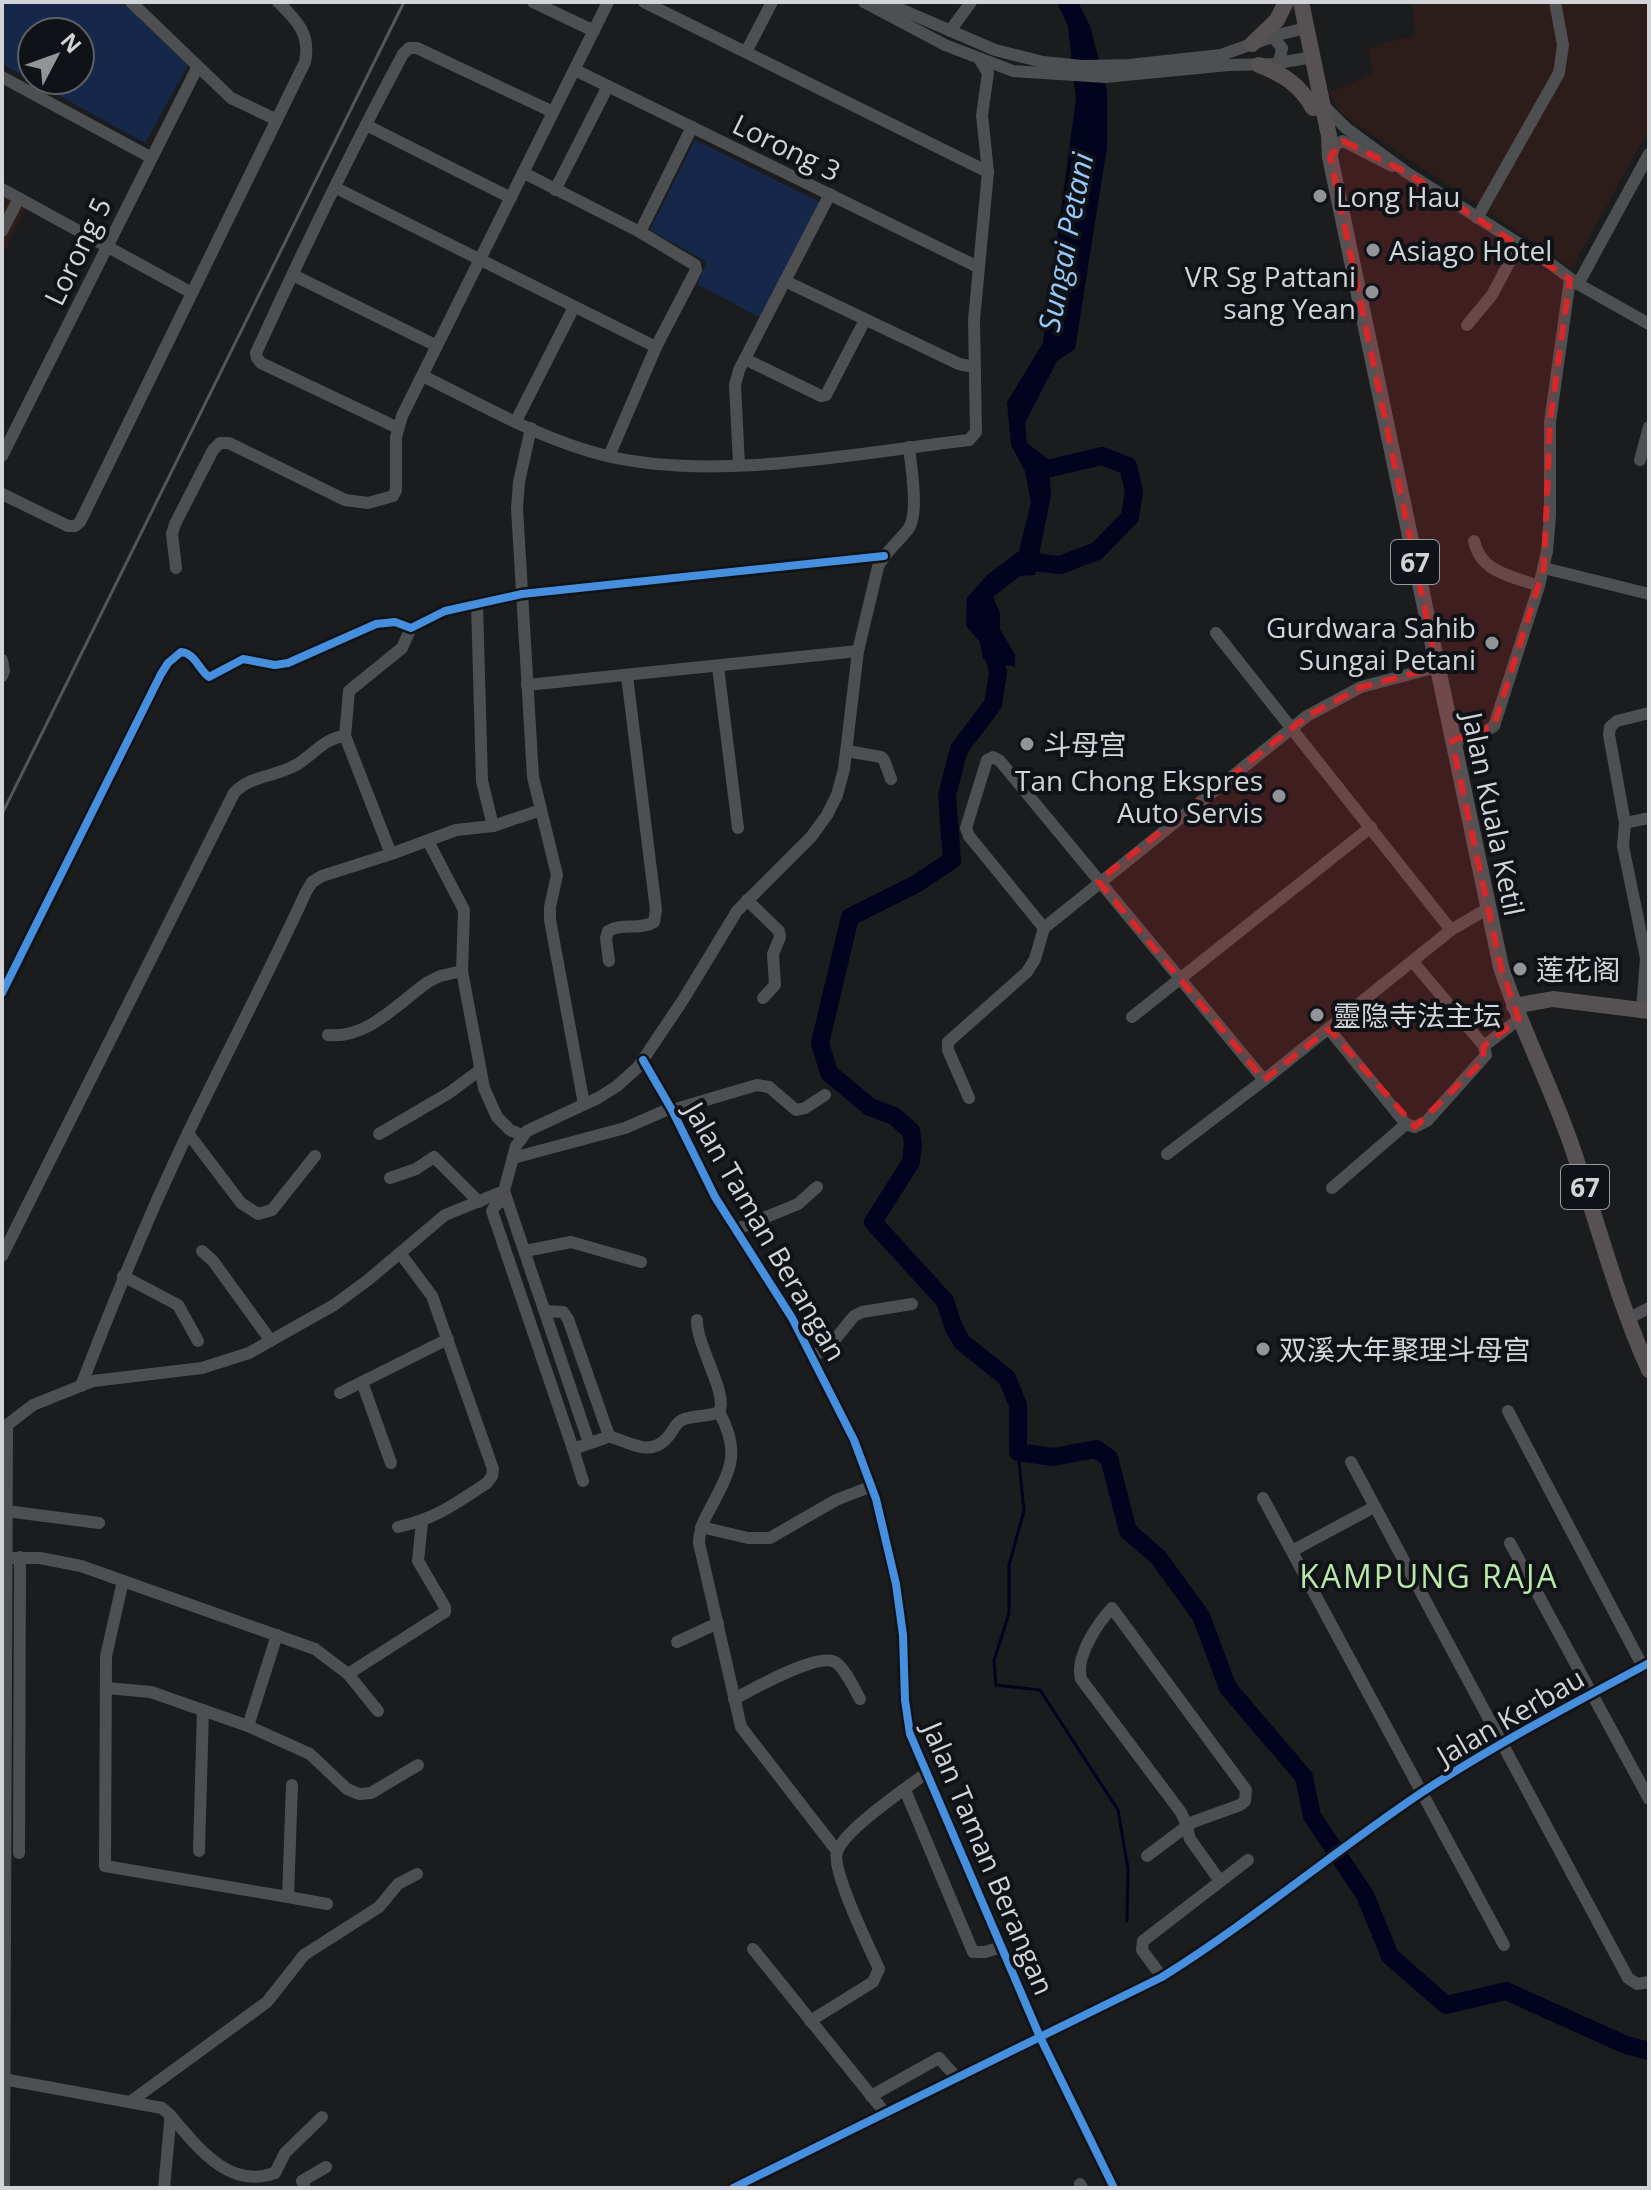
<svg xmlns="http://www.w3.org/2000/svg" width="1651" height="2190" font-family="'Open Sans','Noto Sans SC',sans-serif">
	<rect width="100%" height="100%" fill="#1a1c1e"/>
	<g fill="#2c1c1a">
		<path d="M1412,2H1649V129L1572,268L1343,115L1328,93L1373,73L1368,48L1415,35Z"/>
		<path d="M2,196L26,208L2,255Z"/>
	</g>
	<g fill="#16284a" fill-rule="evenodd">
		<path d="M2,2H122L188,65L145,143L2,64ZM32,32H80V80H32Z"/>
		<path d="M695,140L820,202L761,318L697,284L707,262L650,230Z"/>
	</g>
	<path fill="#02031f" d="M1057,2H1078L1090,26L1107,91V147L1075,349L1057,361L1025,423L1027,443L1048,459L1051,495L1035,575L1020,576L993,597L1000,613V629L1015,655V667L983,659L980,642L966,626L967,598L987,575L1019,551L1031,502L1025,471L1011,445L1007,402L1043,343L1076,99L1068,26Z"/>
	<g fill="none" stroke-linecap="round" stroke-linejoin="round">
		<path stroke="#02031f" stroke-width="3" d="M1018,1452L1024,1511L1009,1565V1613L994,1661L996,1685L1040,1690L1118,1810L1128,1869L1127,1921"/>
		<g stroke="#02031f" stroke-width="18">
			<path d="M1025,561L1060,565L1097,551L1130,517L1134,491L1128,466L1102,456L1034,472"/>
			<path d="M989,638L998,672L993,704L959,749L947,795L952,860L916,884L850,917L820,1043L829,1073L870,1107L894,1116L911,1131L913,1144L911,1162L873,1222L945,1301L954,1328L962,1342L1007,1378L1018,1405V1452L1053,1457L1096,1449L1109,1458L1128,1531L1158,1557L1201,1616L1228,1688L1304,1777L1312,1816L1365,1895L1390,1956L1446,2005L1506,1991L1626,2045L1649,2051"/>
		</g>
		<g stroke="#4e4f51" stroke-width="12">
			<path d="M131,2L231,98L277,120"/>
			<path d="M533,2L594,31"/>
			<path d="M644,2L988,172"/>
			<path d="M864,2L945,45L1013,71L1105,77L1229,65L1272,64L1313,57"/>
			<path d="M884,2L995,50L1043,62L1082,66L1129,65L1221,55L1277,35L1306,28"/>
			<path d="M950,31L971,2"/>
			<path d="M1272,36L1282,48L1279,63"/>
			<path d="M746,52L772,2"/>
			<path d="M575,70L978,267"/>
			<path d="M2,77L150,157"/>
			<path d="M1324,106L1346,128L1406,172L1551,264L1578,284L1649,324"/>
			<path d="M366,125L511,198"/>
			<path d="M1330,157L1336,144L1343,141L1392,166"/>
			<path d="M524,173L640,232L695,265L696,270L656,347L609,456"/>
			<path d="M336,188L656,347"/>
			<path d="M2,189L192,293"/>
			<path d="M555,190L608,86"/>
			<path d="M1477,218L1559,73L1563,45L1555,2"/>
			<path d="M2,231L19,198"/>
			<path d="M640,232L692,127"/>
			<path d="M293,275L437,346"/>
			<path d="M785,281L959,364L974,367"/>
			<path d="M1578,284L1649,154"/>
			<path d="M1467,325L1492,295L1519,244"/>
			<path d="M745,359L821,396L826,395L865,320"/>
			<path d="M423,376C482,405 542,440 607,456C718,482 856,453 969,440L976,432L974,320L988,172L982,115L988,73L980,60"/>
			<path d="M516,421L574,307"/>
			<path d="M398,428L261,363L257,358L256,353C302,252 351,151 403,54L409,48H417L553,112"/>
			<path d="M531,428L519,482L517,508L533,777L557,875L550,907V920L584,1104"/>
			<path d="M2,456L197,68"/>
			<path d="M1640,460L1649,427"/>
			<path d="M739,465L735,385L739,370L830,194"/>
			<path d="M2,494L68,526H75L80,522L305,62C311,35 297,20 278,2"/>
			<path d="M1474,541C1481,573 1512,576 1539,586"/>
			<path d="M176,568L172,534L175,524L213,450L220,443H229L345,500L368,503L393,496L396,490V437L402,416L608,2"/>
			<path d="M1544,568L1649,594"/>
			<path d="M477,604L482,781L493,826"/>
			<path d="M1216,633L1451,930"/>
			<path d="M2,660L4,671L2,676"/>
			<path d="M718,667L738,828"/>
			<path d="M527,685L858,651"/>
			<path d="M345,736L391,854L456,830L493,826L541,810"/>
			<path d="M1452,741L1480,735L1494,726L1539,586L1547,551L1550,516V422L1570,279"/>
			<path d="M847,751L881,757L884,760L891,779"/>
			<path d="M1625,823L1609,735L1610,727L1617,721L1649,713"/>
			<path d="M428,841L464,910L462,971L484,1088L497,1117L510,1130L522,1135"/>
			<path d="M747,900L779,931L780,937L773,954L775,985L763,998"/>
			<path d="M1044,928L969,836L966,828L987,760L993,757L1000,761L1264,1080"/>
			<path d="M609,961L606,938L608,931C622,922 639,931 654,922L656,910L627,676"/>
			<path d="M2,993L161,674L168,663L181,652C195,653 199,670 209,677L243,659L275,665L288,663L376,624L395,622L411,628L445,611L522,594L884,556"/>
			<path d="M1642,1010L1646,958L1623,846L1625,823L1649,818"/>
			<path d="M1132,1017L1371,827"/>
			<path d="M1329,1029L1406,1124L1332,1188"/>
			<path d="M328,1035C368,1039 398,1003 428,982L440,976L462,971"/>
			<path d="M1484,1046L1519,1019"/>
			<path d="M643,1060L672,1110L715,1197L792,1318L854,1440L876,1499L896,1584L903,1635L905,1700L910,1734L1040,2037L1114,2188"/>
			<path d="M969,1098L948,1050V1042L1027,972L1035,959L1044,928L1307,716L1361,687L1437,667"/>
			<path d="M672,1110L757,1085L769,1087L796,1110L805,1108L825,1095"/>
			<path d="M1406,1124L1415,1127L1427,1121L1486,1055L1484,1046L1413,962"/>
			<path d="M188,1133L241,1203L258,1214L272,1210L315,1156"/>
			<path d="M379,1134L449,1093L480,1070"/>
			<path d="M1167,1154L1264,1080L1451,930L1487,909"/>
			<path d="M513,1158L625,1128L671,1108"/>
			<path d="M390,1178L416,1169L434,1157L479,1202"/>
			<path d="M506,1197L495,1206L492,1211L573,1449L605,1438L608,1433L568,1319L563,1312L546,1311"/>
			<path d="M735,1230L798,1204L817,1187"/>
			<path d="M202,1251L213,1261L271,1341"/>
			<path d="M525,1251L571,1242L641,1262"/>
			<path d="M2,1256L234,793C251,775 275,777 296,765C313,755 324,738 345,736L349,691L402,648L411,628"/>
			<path d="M123,1276L178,1305L198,1341"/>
			<path d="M1627,1319L1649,1308"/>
			<path d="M813,1357L833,1342L854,1316L862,1312L912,1304"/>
			<path d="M362,1382L391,1463"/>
			<path d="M81,1386C114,1300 148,1216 188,1133C227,1052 269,973 306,892L312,882L322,876L391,854"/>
			<path d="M340,1393L448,1339"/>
			<path d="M1508,1411L1643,1667"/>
			<path d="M719,1412C741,1452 731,1469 711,1507C705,1518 699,1529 699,1543L741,1727L837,1851"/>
			<path d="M7,1425L33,1405L93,1381L202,1368L249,1353L334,1305L368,1280L445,1215L504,1191"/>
			<path d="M607,1436C627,1440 648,1458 666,1439C673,1433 673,1425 682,1420C694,1415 708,1417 719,1412C729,1395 696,1345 697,1320"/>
			<path d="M589,1443L504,1191L516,1146L527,1131L598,1098L617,1086L638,1067L683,1000L737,911L811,837L827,815L837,795L844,769L858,651L878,567C885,551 899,542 909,528C919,512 911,466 909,447"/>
			<path d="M573,1449L583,1481"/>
			<path d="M1351,1462L1628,1978L1637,1984L1649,1982"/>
			<path d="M1263,1498L1504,1945"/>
			<path d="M6,1511L99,1523"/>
			<path d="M398,1527C437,1518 455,1504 487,1483L492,1476L493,1469L432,1296L400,1253"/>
			<path d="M701,1527L748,1538H770L836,1500L872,1486"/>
			<path d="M1510,1543L1649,1799"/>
			<path d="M1292,1551L1374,1507"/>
			<path d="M6,1558H40L81,1566L315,1649L348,1674L445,1612V1607L418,1561L422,1522"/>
			<path d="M123,1581L106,1656L105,1866L288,1897L292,1785"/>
			<path d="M677,1642L718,1623"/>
			<path d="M348,1674L378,1711"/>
			<path d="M107,1688L151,1692L248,1726L310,1754L347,1789L359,1794L371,1793L418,1765"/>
			<path d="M734,1699C752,1690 817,1652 835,1662C846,1669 854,1689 860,1699"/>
			<path d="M248,1726L277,1635"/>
			<path d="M905,1790L973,1952H985L1001,1947"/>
			<path d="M199,1851L203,1710"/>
			<path d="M19,1853L20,1557"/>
			<path d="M1147,1856L1187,1826L1193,1822L1240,1805L1245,1801L1246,1790L1112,1608C1097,1624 1075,1657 1081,1679L1180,1811C1186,1820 1187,1829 1190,1839L1220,1881"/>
			<path d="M288,1897L327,1904"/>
			<path d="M753,1949L886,2114"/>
			<path d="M1162,1977L1142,1950L1143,1941L1248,1860"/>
			<path d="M810,2021L873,1982L879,1969C870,1949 831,1870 837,1852C844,1830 905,1789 925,1774"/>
			<path d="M3,2079L162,2108L170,2115V2123L164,2188"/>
			<path d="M871,2096L939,2058L957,2078"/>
			<path d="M130,2102L267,2002L304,1955L379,1907L398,1884L417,1874"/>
			<path d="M170,2115C197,2146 228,2190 275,2173L285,2153L322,2117"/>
			<path d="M1080,2184L1082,2188"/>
			<path d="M4,2188L7,1425"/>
			<path d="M305,2188L302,2181L326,2167"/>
			<path d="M733,2188L1162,1977C1252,1921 1333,1852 1421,1793C1494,1745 1572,1704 1649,1663"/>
		</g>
		<g stroke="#565254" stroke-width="16">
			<path d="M1301,2L1329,136L1330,157L1501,967C1521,1028 1550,1084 1571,1144C1597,1220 1616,1297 1649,1370"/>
			<path d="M1252,44L1277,20L1286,2"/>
			<path d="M1259,65C1283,74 1300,85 1313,108"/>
			<path d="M1514,1006L1553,999L1649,1011"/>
		</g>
		<path stroke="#555658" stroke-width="3" d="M2,814L404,2"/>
		<g stroke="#0f1216" stroke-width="13">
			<g id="cycleway">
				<path d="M2,993L161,674L168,663L181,652C195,653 199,670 209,677L243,659L275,665L288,663L376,624L395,622L411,628L445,611L522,594L884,556"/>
				<path d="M643,1060L672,1110L715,1197L792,1318L854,1440L876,1499L896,1584L903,1635L905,1700L910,1734L1040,2037L1114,2188"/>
				<path d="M733,2188L1162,1977C1252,1921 1333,1852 1421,1793C1494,1745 1572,1704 1649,1663"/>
			</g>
		</g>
		<use href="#cycleway" stroke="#468fdf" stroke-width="8"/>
	</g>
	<path fill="#d62828" fill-opacity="0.2" stroke="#d62828" stroke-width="6" stroke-dasharray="16 10" stroke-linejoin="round" d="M1343,141L1406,172L1570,279L1550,422L1544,568L1494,726L1452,741L1501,967L1519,1019L1484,1046L1483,1061L1415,1127L1329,1029L1264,1080L1098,881L1307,716L1361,687L1437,667L1330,157Z"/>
	<g fill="#929497" stroke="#0f1216" stroke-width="3">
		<circle cx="1320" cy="196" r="8"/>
		<circle cx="1373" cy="250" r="8"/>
		<circle cx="1372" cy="292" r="8"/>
		<circle cx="1492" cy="643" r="8"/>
		<circle cx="1027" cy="744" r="8"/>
		<circle cx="1279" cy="796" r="8"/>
		<circle cx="1520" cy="969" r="8"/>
		<circle cx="1317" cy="1015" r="8"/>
		<circle cx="1263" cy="1349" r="8"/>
	</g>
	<g text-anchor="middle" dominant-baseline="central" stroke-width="8" stroke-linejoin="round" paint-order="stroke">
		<g fill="#0f1216" stroke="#989a9e" stroke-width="2">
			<rect x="1391" y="540" width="48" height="44" rx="6"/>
			<rect x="1561" y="1165" width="48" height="44" rx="6"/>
		</g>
		<g font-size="26" font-weight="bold" fill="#d2d4d8">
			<text x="1415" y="562">67</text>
			<text x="1585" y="1187">67</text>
		</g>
		<g font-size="28" fill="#d2d4d8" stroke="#0f1216">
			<text transform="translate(787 147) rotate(26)">Lorong 3</text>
			<text transform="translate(77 251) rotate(-64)">Lorong 5</text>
			<text transform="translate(1494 814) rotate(78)">Jalan Kuala Ketil</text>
			<text transform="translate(766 1231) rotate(60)">Jalan Taman Berangan</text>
			<text transform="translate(1510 1716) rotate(-30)">Jalan Kerbau</text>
			<text transform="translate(989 1858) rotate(67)">Jalan Taman Berangan</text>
		</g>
		<g font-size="28" fill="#d2d4d8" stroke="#0f1216" text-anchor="start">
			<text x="1336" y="196">Long Hau</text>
			<text x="1389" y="250">Asiago Hotel</text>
			<text x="1356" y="276" text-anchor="end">VR Sg Pattani<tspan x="1356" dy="32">sang Yean</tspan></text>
			<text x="1476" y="627" text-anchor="end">Gurdwara Sahib<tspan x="1476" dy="32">Sungai Petani</tspan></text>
			<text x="1043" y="744">斗母宫</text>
			<text x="1263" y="780" text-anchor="end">Tan Chong Ekspres<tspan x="1263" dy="32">Auto Servis</tspan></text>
			<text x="1536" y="969">莲花阁</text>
			<text x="1333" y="1015">靈隐寺法主坛</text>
			<text x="1279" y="1349">双溪大年聚理斗母宫</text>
		</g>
		<g font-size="30" font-style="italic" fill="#96c9fa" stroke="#0f1216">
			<text transform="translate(1065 242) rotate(-79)">Sungai Petani</text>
		</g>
		<g font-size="32" letter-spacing="2" fill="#bae8a7" stroke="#0f1216">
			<text x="1429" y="1575">KAMPUNG RAJA</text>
		</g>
	</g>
	<rect width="1651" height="2190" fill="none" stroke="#d2d4d8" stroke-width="8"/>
	<g transform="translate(56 56) rotate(49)"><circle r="38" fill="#0f1216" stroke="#5d6064" stroke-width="2"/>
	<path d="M0-6L14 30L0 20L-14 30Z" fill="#929497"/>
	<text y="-12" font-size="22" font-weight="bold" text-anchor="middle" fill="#d2d4d8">N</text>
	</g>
</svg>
